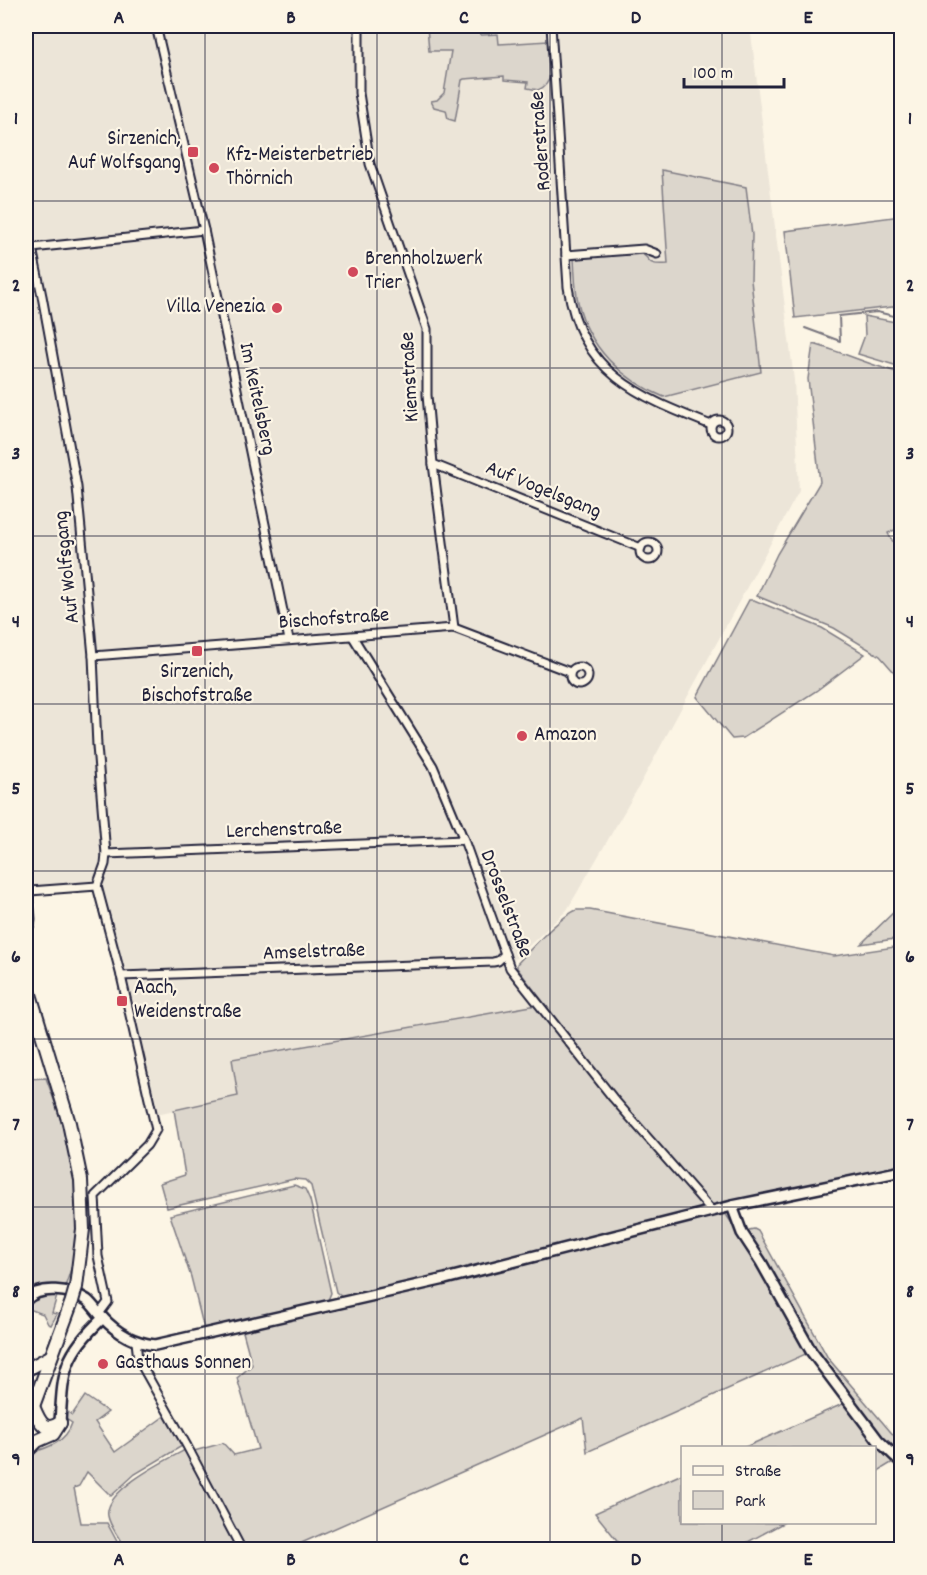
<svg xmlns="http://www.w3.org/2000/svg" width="927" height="1575" font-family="Dekko,sans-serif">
	<rect width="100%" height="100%" fill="#fcf5e5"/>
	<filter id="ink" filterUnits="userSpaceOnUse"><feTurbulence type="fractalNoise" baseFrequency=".0167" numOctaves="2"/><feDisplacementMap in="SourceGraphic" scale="12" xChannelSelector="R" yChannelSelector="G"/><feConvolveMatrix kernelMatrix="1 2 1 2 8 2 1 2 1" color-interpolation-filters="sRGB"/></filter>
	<g filter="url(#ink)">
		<path fill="#ece5d8" d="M26,26H750L794,380L799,491L638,788L567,910L515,959L510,968L541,1006L232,1060L239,1096L152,1115L97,886L26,891Z"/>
		<g fill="#dcd6cc" stroke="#7f7c84" stroke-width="1.5">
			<path d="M427,26H479L481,35L498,34L499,44L548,41C549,58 558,82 538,90L527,88L528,82L504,80V76L464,79L462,80L455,121L448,119L446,110L434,107L431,101L437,100L444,93L451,51H429Z"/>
			<path d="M662,170L746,187L752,235L751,280L761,372L664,397C622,380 588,347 578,302C575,289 575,274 574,260L577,257L638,252C654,258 642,266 668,264Z"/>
			<path d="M901,216V306L795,318L785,231Z"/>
			<path d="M864,316L901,323V367L858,354L865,335Z"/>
			<path d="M813,344C843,352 871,366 901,373V527L888,533L890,537L901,553V680L880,656L834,628L757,596L777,554L820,482L808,379Z"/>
			<path d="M749,600H754L822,628L865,654L816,691L743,738L732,739L697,697Z"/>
			<path d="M901,905V938L861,944Z"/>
			<path d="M577,910H590L834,956L901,946V1167L718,1207L713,1206L626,1109L517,968V964C530,950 560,916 577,910Z"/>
			<path d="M537,1005C589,1073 643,1138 701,1201L702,1210L494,1264L342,1297L336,1292L311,1186L305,1180L294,1179L167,1208L160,1183L185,1175L174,1110L238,1096L232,1059Z"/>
			<path d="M46,1078C66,1130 89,1205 74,1260C71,1269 68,1278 65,1287L36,1289L26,1295V1079Z"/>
			<path d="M294,1185L305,1189L310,1200L331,1293L328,1300L204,1329L191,1277L170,1215Z"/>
			<path d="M725,1213L751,1252L808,1353L587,1452L583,1418L288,1549H245L194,1451L223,1443L234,1455L258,1449L237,1378L252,1365L242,1328Z"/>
			<path d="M754,1229L758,1231L828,1358L901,1444V1457C869,1422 834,1384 810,1342C795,1317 783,1290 768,1265C762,1255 747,1243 749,1230Z"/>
			<path d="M47,1295L57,1296L52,1313L57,1314L51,1325L48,1324L43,1314L26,1308V1304Z"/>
			<path d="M85,1396L108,1412L95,1422L115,1452L166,1415L183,1442L182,1446L135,1474L111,1496L87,1472L79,1486L74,1488L81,1523H107L121,1549L28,1550C23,1519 23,1483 30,1453C48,1448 66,1442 72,1423L66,1419L65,1410L72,1415Z"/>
			<path d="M845,1403L894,1459L893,1462L875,1473L874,1448H743Z"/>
			<path d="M185,1450H187L240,1549H126C120,1539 110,1527 108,1516C103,1491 166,1460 185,1450Z"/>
			<path d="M682,1474V1522L783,1523L735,1549H624L595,1513Z"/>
		</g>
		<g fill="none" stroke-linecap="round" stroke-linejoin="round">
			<path stroke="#78757e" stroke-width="2" d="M805,328L840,341L839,316L877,312L902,318"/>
			<g stroke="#22223b" stroke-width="11">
				<g id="street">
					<path d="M156,26L204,230L289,640"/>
					<path d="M359,26V93L370,164L427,329V395L433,464L454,628"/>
					<path d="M551,26L568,287C581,374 638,396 711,425"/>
					<path d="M26,233L32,248L42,296L77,487L93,656L97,746L106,854L105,864L97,886"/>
					<path d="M32,248L204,230"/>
					<path d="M566,255L644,249L657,254"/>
					<circle cx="719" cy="428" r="8"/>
					<path d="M433,464L641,548"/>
					<circle cx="649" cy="551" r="9"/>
					<path d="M353,637L433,766L464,840L510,968L613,1098L712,1211"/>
					<path d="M93,656L454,628L570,672"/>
					<circle cx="579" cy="676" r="9"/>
					<path d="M106,854L464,840"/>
					<path d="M30,925C34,914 25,902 30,891L97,886L121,976L156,1130L147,1145L95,1196L98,1256L108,1302L99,1314"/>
					<path d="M121,976L493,962L498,961L505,954"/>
					<path d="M136,1342L138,1359L187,1446L242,1550"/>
				</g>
			</g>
			<g stroke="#22223b" stroke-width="14">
				<g id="secondary">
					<path d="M732,1206L742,1233L761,1262L811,1351L878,1440L902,1463"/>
					<path d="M26,1300C40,1285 70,1289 87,1300C93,1305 97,1312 103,1318C117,1333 135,1343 155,1345L445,1279L732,1206L902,1171"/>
					<path d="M60,1423C63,1371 63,1355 103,1318"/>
				</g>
			</g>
			<g stroke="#22223b" stroke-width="16">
				<g id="highway">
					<path d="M26,981L69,1123L81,1180L83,1229L76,1287"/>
					<path d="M26,1370L50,1357"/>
					<path d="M32,1404C38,1418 43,1435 60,1423"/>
					<path d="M26,1425L72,1301"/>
					<path d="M26,1452L37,1441L53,1434L60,1423"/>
				</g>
			</g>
			<use href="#street" stroke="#fcf5e5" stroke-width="7"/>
			<use href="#secondary" stroke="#fcf5e5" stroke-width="9"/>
			<use href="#highway" stroke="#fcf5e5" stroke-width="12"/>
			<g stroke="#22223b" stroke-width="16" stroke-linecap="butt">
				<path id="highway-bridge" d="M72,1301L76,1287"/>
			</g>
			<use href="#highway-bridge" stroke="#fcf5e5" stroke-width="12"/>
		</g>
	</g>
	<path fill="none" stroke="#22223b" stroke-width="1.5" stroke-opacity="0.55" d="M205,26V1550M377,26V1550M550,26V1550M722,26V1448M26,201H902M26,368H902M26,536H902M26,704H902M26,871H902M26,1039H902M26,1207H902M26,1374H902M722,1522V1550"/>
	<g fill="#d1495b" stroke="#fcf5e5" stroke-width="2">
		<rect x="187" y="146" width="12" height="12" rx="3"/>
		<circle cx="214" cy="168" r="6"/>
		<circle cx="353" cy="272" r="6"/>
		<circle cx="277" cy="308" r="6"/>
		<rect x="191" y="645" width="12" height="12" rx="3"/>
		<circle cx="522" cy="736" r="6"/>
		<rect x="116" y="995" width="12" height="12" rx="3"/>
		<circle cx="103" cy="1364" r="6"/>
	</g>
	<g text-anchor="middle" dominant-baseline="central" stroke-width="4.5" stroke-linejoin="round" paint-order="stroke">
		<g font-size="21" fill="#22223b" stroke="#fcf5e5" text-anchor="start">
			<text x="181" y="140" text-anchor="end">Sirzenich,<tspan x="181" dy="24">Auf Wolfsgang</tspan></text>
			<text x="226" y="156">Kfz-Meisterbetrieb<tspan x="226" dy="24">Thörnich</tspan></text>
			<text x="365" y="260">Brennholzwerk<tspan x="365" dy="24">Trier</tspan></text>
			<text x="265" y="308" text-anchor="end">Villa Venezia</text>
			<text x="197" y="673" text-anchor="middle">Sirzenich,<tspan x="197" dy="24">Bischofstraße</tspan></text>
			<text x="534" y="736">Amazon</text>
			<text x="134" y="989">Aach,<tspan x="134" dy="24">Weidenstraße</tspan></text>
			<text x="115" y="1364">Gasthaus Sonnen</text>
		</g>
		<g font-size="21" fill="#22223b" stroke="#fcf5e5">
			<text transform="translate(542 141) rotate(-94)">Roderstraße</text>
			<text transform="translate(411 377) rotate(-93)">Kiemstraße</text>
			<text transform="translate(256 399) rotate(78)">Im Keitelsberg</text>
			<text transform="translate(543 491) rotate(22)">Auf Vogelsgang</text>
			<text transform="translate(68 567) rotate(-96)">Auf Wolfsgang</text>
			<text transform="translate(334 620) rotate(-4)">Bischofstraße</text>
			<text transform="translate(284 831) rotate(-2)">Lerchenstraße</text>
			<text transform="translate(505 904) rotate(69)">Drosselstraße</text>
			<text transform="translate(314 953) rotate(-2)">Amselstraße</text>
		</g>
	</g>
	<rect width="927" height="1575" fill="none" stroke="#fcf5e5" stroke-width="66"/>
	<rect x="681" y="1446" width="195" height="78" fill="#fcf5e5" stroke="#a5a1a1" stroke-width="1.5"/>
	<rect x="693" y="1466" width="30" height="9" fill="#fcf5e5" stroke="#a5a1a1" stroke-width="1.5"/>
	<text x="735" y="1476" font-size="18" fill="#22223b">Straße</text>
	<rect x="693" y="1491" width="30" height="18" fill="#dcd6cc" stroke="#a5a1a1" stroke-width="1.5"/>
	<text x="735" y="1506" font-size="18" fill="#22223b">Park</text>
	<path d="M684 78v9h100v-9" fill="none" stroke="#22223b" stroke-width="3"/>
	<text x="693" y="78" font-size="18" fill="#22223b" stroke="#fcf5e5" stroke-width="4.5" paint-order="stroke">100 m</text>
	<rect x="33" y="33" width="861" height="1509" fill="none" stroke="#22223b" stroke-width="2"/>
	<g font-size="20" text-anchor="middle" font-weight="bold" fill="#22223b">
		<text x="119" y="23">A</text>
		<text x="291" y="23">B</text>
		<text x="464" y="23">C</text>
		<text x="636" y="23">D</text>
		<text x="808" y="23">E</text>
		<text x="16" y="124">1</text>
		<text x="910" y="124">1</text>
		<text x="16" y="291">2</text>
		<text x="910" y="291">2</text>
		<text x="16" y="459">3</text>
		<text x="910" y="459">3</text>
		<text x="16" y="627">4</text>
		<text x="910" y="627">4</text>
		<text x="16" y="794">5</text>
		<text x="910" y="794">5</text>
		<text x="16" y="962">6</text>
		<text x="910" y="962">6</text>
		<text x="16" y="1130">7</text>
		<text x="910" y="1130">7</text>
		<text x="16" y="1297">8</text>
		<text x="910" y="1297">8</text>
		<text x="16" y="1465">9</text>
		<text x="910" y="1465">9</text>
		<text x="119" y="1565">A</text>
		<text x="291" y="1565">B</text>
		<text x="464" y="1565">C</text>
		<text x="636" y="1565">D</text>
		<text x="808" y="1565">E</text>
	</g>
</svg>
